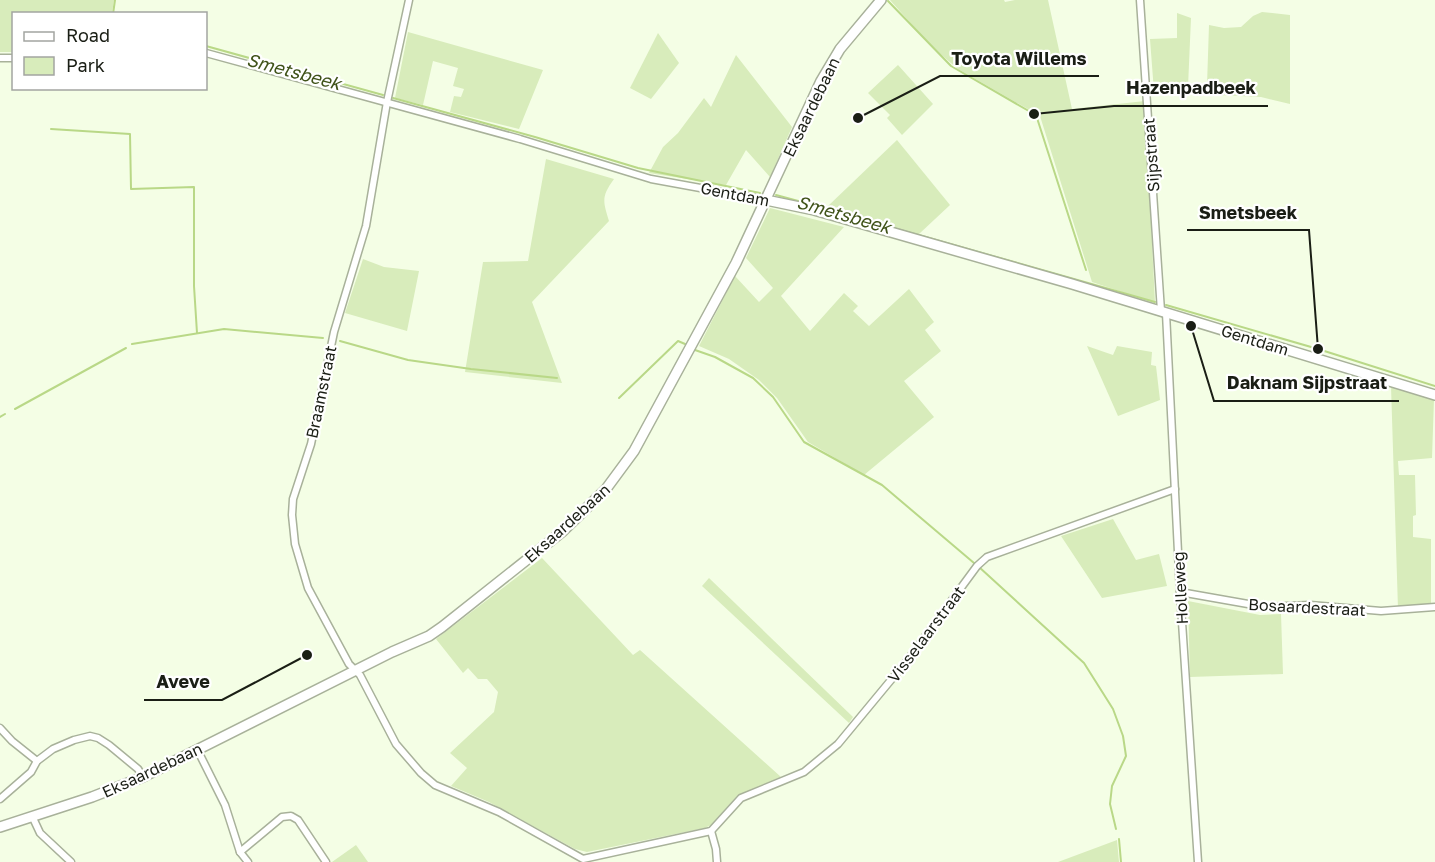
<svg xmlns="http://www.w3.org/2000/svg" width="1435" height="862" font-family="'Golos Text',sans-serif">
	<rect width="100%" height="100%" fill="#f4fee5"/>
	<g fill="#d8ecbb">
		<path d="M0,0H114L112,13L14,14L13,52H0Z"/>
		<path d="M890,0H1004L1005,2L1015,0H1048L1072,109L1145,101L1155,303L1092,282L1040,116L958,69L931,46Z"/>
		<path d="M1262,12L1290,15V104L1261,97L1154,92L1150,39L1177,38V13L1191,18L1188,87L1207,85L1209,25L1224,28L1241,27L1253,16Z"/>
		<path d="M408,32L543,70L519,129L450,112L454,96L461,97L464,89L453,86L458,68L433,61L423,105L395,98Z"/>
		<path d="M658,33L679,63L651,99L630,88Z"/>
		<path d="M736,55L792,127L770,177L746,150L726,185L649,173L663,147L678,133L704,98L711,107Z"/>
		<path d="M898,65L933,104L902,135L887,118L890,115L868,93Z"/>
		<path d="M897,140L950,205L919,234L827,207Z"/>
		<path d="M546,159L614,179C601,197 603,201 609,221L532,302L562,383L465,372L483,262L528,261Z"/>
		<path d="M770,208L844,227L781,296L810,331L844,293L858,306L853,311L869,326L909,289L934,322L925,330L941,351L904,381L934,417L864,475L808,442L777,398L759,380L729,359L699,346L735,276L759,302L773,288L746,258Z"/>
		<path d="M363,259L384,267L419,271L407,331L345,313Z"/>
		<path d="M1087,346L1113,355L1117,346L1152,352L1151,365L1156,366L1160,400L1118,416Z"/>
		<path d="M1391,386L1434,399L1432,458L1398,461L1399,475H1415L1416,515L1413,516V537L1431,539V606L1398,609Z"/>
		<path d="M1113,519L1136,560L1159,554L1167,586L1102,598L1061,536Z"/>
		<path d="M542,558L633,655L640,650L781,777L737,796L711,825L705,828L587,852L575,849L489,802L451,786L467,768L450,753L494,712L498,692L487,679H478L468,668L463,673L436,639Z"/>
		<path d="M709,578L853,717L849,723L702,586Z"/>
		<path d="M1188,601L1260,615L1281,614L1283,674L1190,677Z"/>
		<path d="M1117,840L1119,862H1058Z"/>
		<path d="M356,845L368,862H332Z"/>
	</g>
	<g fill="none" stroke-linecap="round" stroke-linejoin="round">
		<g stroke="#b9d887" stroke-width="2">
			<path d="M888,1L951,66L1034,114L1037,118L1086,270"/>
			<path d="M113,14L115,0"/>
			<path d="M206,46L383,95"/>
			<path d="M393,98L535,137L638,168L760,193"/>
			<path d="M51,129L130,134L131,189L194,187V286L197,333"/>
			<path d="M776,195L813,205"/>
			<path d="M845,214L1155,302"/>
			<path d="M1166,305L1318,349L1435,386"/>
			<path d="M340,341L408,360L471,369L557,378"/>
			<path d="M132,344L224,329L323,338"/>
			<path d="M695,350L715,357L753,378L773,397L804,442L882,485L974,563"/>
			<path d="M619,398L678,341L685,344"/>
			<path d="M15,409L126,348"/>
			<path d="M0,417L5,414"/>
			<path d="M979,567L1084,663L1113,709L1123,736L1126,756L1112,786L1110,804L1116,829"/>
			<path d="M1119,839L1121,862"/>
		</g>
		<g stroke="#a8b19a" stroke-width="9">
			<g id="street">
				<path d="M409,0L387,102L366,226L334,332L311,444L293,499L292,515L295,544L308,588L349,664L360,675L396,744L421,773L435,785L499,812L583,859L711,831L741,798L804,772L838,744L910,657L977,566L987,557L1175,489"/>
				<path d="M1140,0L1161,311"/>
				<path d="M206,53L520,139L651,179L766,200"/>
				<path d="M0,58H14"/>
				<path d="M1166,313L1180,592L1198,862"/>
				<path d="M1180,592L1265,607L1310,605L1381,611L1435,607"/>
				<path d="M0,728L12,741L37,761"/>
				<path d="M197,749L225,805L240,852L248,862"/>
				<path d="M0,799L31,772L37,761L53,749L74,740L90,736L98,738L109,745L138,769L143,777"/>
				<path d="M33,818L40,833L71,862"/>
				<path d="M711,831L716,849L717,862"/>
				<path d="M240,852L282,817L291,816L298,820L326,862"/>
			</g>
		</g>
		<g stroke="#a8b19a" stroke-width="12">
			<g id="secondary">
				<path d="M766,200L814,210L1072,284L1435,395"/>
				<path d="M0,827L92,797L143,777L392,652L429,636L442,627L563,531L606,489L634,451L736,263L821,81L840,49L881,0"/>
			</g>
		</g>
		<use href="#street" stroke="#fff" stroke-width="6"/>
		<use href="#secondary" stroke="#fff" stroke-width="9"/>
	</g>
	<g text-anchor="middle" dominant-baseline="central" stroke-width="4.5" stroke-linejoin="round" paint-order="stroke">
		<g font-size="16" fill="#1a1e15" stroke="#fff">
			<text transform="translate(811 107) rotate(-64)">Eksaardebaan</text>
			<text transform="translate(1151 155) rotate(-94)">Sijpstraat</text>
			<text transform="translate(735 194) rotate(11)">Gentdam</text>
			<text transform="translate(1255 340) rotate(17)">Gentdam</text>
			<text transform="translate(321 392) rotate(-78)">Braamstraat</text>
			<text transform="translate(567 523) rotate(-42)">Eksaardebaan</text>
			<text transform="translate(1180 588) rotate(-93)">Holleweg</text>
			<text transform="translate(1307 607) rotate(3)">Bosaardestraat</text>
			<text transform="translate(926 634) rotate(-53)">Visselaarstraat</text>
			<text transform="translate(152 770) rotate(-25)">Eksaardebaan</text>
		</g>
		<g font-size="18" font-style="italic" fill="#40531a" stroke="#fff">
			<text transform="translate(294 71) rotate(15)">Smetsbeek</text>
			<text transform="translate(844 214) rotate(16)">Smetsbeek</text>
		</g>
	</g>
	<path fill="none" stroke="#1a1e15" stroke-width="2" d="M858 118L940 76H1099M1034 114L1114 106H1268M1318 349L1309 230H1187M1191 326L1214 401H1399M307 655L222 700H144"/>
	<g fill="#1a1e15" stroke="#fff" stroke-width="2">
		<circle cx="858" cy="118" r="6"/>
		<circle cx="1034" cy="114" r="6"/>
		<circle cx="1318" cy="349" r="6"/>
		<circle cx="1191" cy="326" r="6"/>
		<circle cx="307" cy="655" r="6"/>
	</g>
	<g font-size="18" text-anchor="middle" font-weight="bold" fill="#1a1e15" stroke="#fff" stroke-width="4.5" stroke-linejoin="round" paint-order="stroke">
		<text x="1019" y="65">Toyota Willems</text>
		<text x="1191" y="94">Hazenpadbeek</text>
		<text x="1248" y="219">Smetsbeek</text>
		<text x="1307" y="389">Daknam Sijpstraat</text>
		<text x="183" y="688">Aveve</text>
	</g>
	<rect x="12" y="12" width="195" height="78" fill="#ffffff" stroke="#a3a5a1" stroke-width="1.5"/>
	<rect x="24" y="32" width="30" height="9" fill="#ffffff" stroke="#a3a5a1" stroke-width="1.5"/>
	<text x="66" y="42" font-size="18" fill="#1a1e15">Road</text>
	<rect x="24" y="57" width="30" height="18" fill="#d8ecbb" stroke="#a3a5a1" stroke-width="1.5"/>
	<text x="66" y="72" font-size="18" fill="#1a1e15">Park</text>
</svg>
